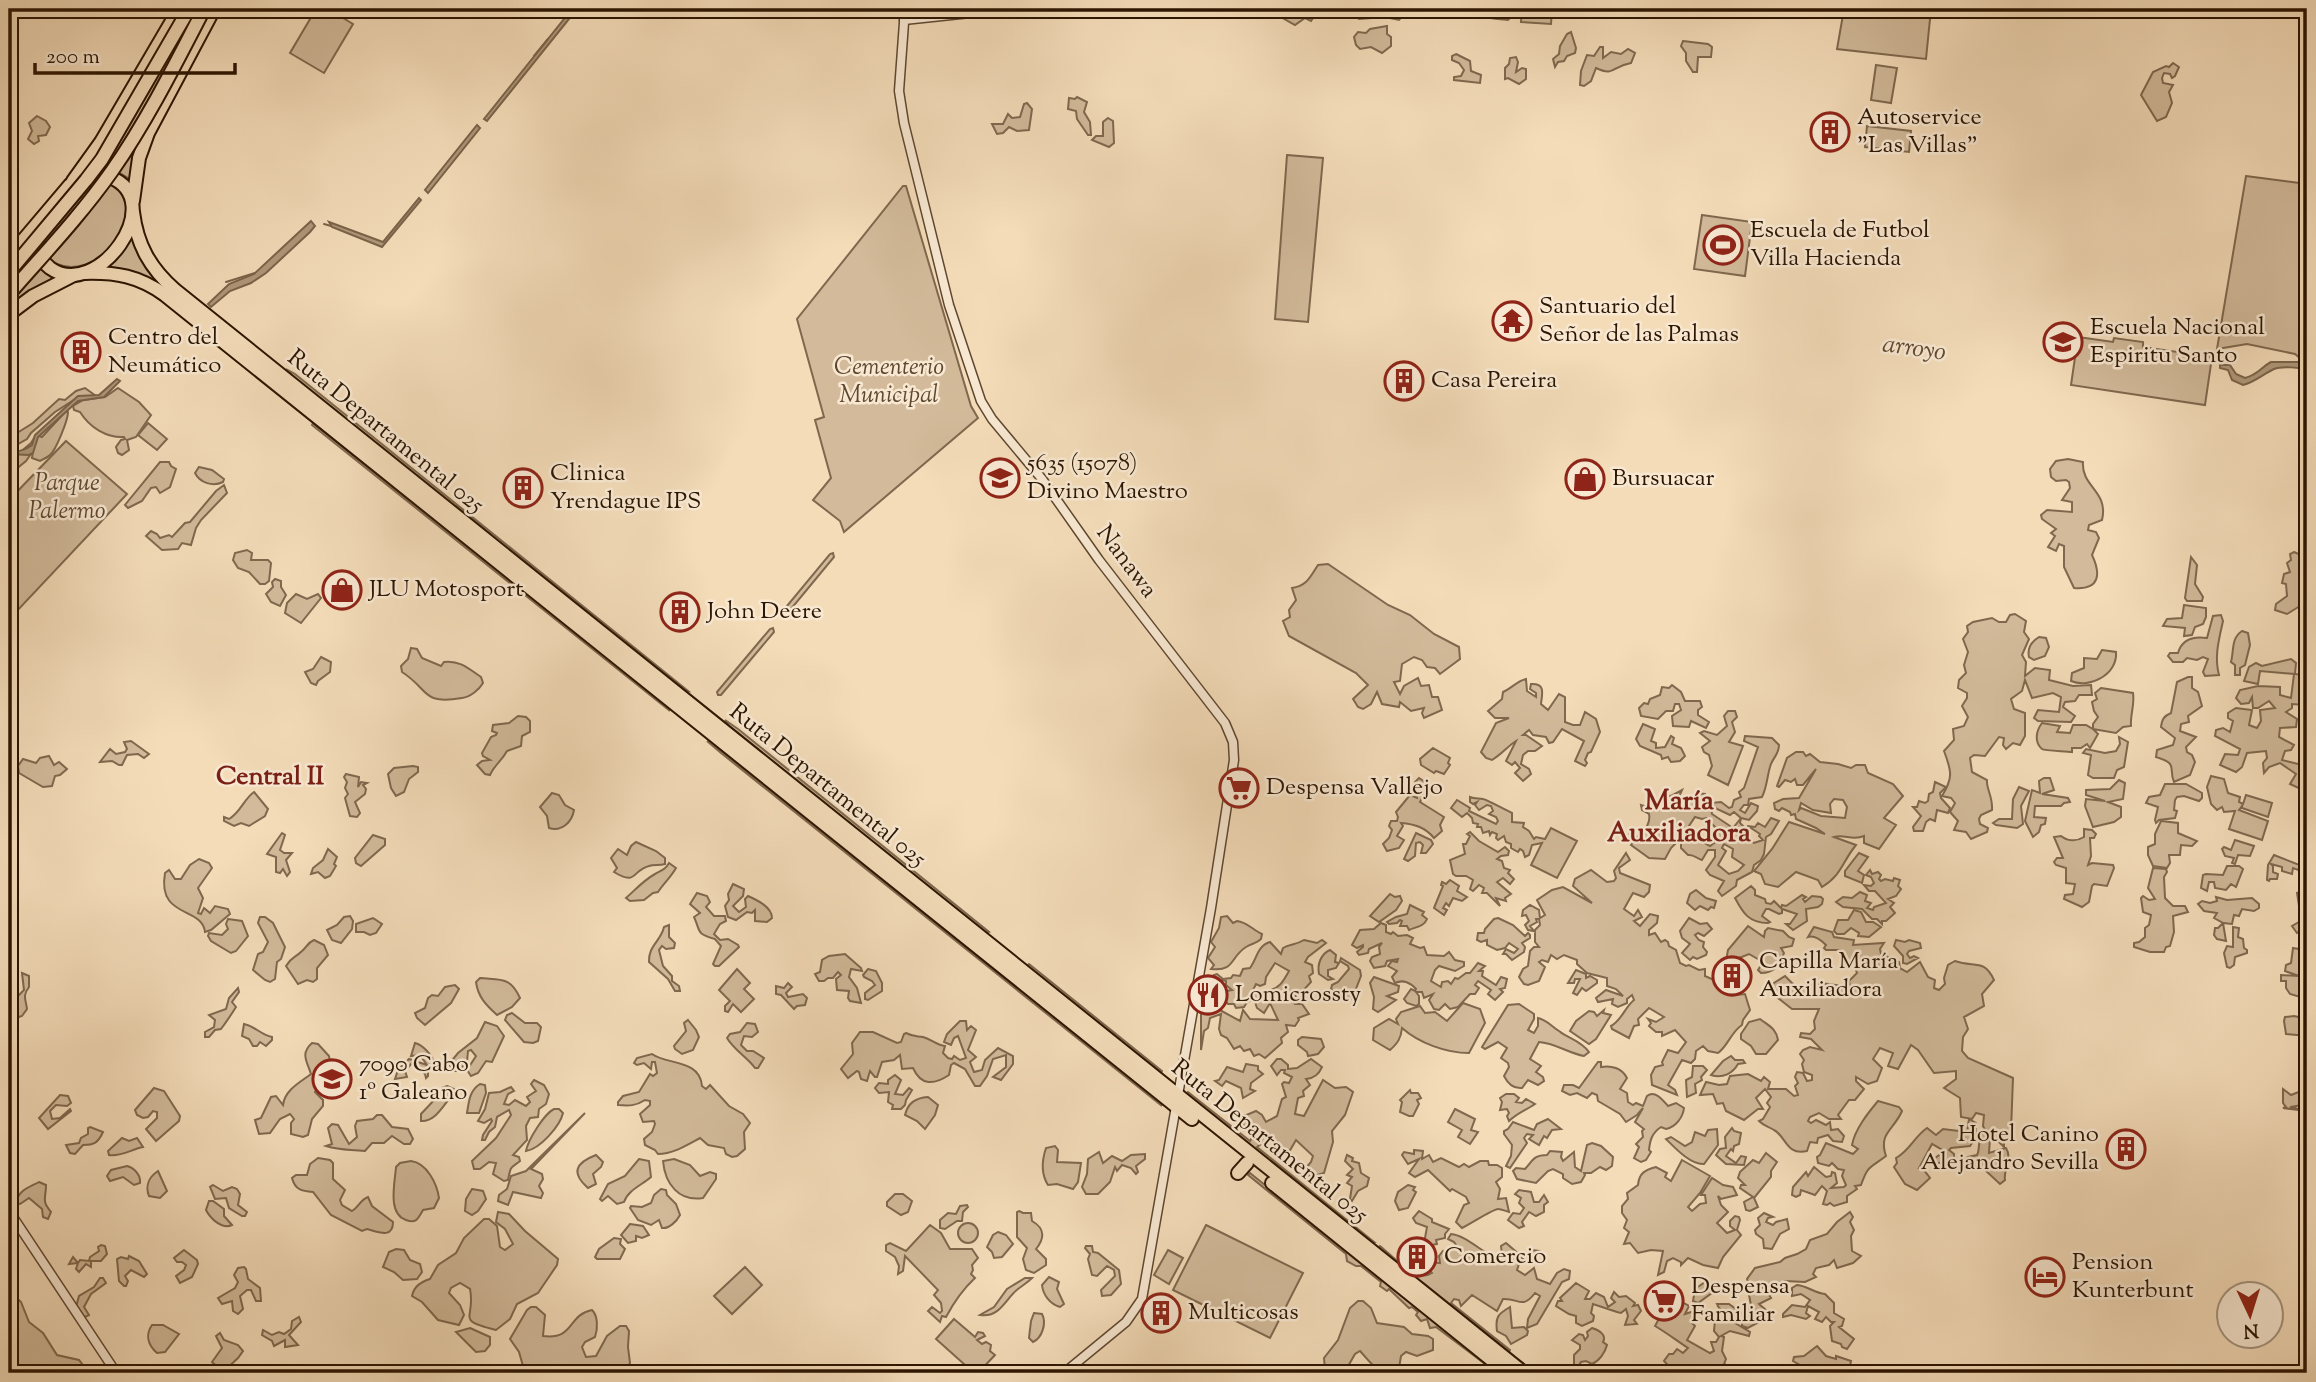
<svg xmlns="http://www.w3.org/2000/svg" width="2316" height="1382" font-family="'Sorts Mill Goudy',serif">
	<rect width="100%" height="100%" fill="#f4dcb9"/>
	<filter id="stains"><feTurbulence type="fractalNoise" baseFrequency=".00286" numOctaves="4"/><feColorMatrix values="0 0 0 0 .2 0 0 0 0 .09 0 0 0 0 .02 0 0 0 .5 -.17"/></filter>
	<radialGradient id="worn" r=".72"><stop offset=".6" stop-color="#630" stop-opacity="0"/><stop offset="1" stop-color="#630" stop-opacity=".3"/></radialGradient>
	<g fill="#d2ba9a" stroke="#7f684e" stroke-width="2" fill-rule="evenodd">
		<path d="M316,9H328L353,24L324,73L290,53Z"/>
		<path d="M1280,9H1319L1311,21L1305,18L1295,25L1279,16Z"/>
		<path d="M1355,9H1404L1403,15L1399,20L1385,17L1359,19L1355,15Z"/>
		<path d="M1474,9H1511L1512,16L1508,20C1497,19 1484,18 1471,14Z"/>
		<path d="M1522,9H1552L1551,24L1521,22Z"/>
		<path d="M1844,9H1931L1926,59L1837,49Z"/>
		<path d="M194,16L186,35L136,122L144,127L130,179L116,171L100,167L181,31Z"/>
		<path d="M1387,26V34L1391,37V46L1382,53L1371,47L1360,49L1356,45L1354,37L1358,32L1366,33L1370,29Z"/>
		<path d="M1571,32L1576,48L1575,53L1567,56L1564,61L1558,62L1555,67L1553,59L1559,54L1560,46L1567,34Z"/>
		<path d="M1683,41L1708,44L1712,47L1711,57H1698L1697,72H1693L1686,61V53L1681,46Z"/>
		<path d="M1600,47H1603V58L1611,52L1621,54L1628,49L1635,53L1631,63C1612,66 1615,77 1596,68L1591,81L1584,86L1580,85L1581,71L1587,55L1594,56Z"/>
		<path d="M1456,54L1470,61L1471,71L1481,75L1480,83L1454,80V77L1461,76L1464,70L1459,63L1452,60V56Z"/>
		<path d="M1516,57L1518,62L1516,72L1522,68L1526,69V79L1519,84L1508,78L1505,79V68L1509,64L1510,58Z"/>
		<path d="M2173,63L2179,67L2175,76L2172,78L2170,74L2164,73L2162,78L2163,83L2173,85L2169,92L2172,103L2166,117L2157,121L2141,95L2153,72L2166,66L2169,67Z"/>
		<path d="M1876,65L1897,68L1891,103L1871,100Z"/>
		<path d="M1077,97L1087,102L1084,112L1090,122L1091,135H1088L1077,119L1076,111L1068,109L1069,98L1075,99Z"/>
		<path d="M1027,103L1032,109L1029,130L1017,131L1009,127L1003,133L997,134L992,124H1003L1008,114L1012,118L1020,117L1024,104Z"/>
		<path d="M37,116L46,121L50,127L46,135L38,136L39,141L34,144L28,139L32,131L29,123Z"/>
		<path d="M1108,118L1113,121L1114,143L1109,147L1092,140L1096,136H1103V122Z"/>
		<path d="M1867,126L1911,131L1909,152L1865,147Z"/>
		<path d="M1287,155L1323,158L1308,322L1275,319Z"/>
		<path d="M2246,176L2307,184V364L2295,354L2247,344L2217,349Z"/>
		<path d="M94,178L117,184C120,190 126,197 127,203C134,238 90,278 57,264C51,262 44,255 42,249C40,243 43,233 43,227Z"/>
		<path d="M903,186H906L971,406L978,418L844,532L840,521L813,500L831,478L815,420L824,417L797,319Z"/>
		<path d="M1702,215L1752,222L1745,276L1694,269Z"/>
		<path d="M132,235L146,266L164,287L134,272L103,269L124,249Z"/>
		<path d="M32,253L44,270L56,279L9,309V264Z"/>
		<path d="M2078,337L2113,342L2114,338L2143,342V347L2212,357L2205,405L2071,385Z"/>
		<path d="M286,369L295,374L688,691L682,690L293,377Z"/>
		<path d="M85,388L96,396L77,398L55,412L31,433L27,439L9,449V438L33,423L59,399L65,400L76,391Z"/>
		<path d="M118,388L139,402L151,415L136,437L127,440L129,450L122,455L118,453L116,447L121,440L125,439L124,437C107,438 90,428 80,412L74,410L73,406L83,400L105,397Z"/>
		<path d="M66,411L68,412C68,420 56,450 50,455C47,458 43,459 40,461L32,458L33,451L26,461L15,470L14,473L9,475V459L11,460L31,443L36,435L42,437Z"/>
		<path d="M148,423L167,439L157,450L138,435Z"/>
		<path d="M313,423L659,700L670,711L312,425Z"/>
		<path d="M66,441L127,494L16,612L9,607V500Z"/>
		<path d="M2068,459L2083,462C2081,487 2109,491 2102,520L2089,525L2088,530L2096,532L2099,538L2092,555C2101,574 2100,590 2074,588L2064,567V546L2059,544L2056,551L2048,547L2055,536L2051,533L2056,529L2042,519L2041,515L2047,510L2072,512V502L2062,500L2070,488L2069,482L2066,480L2056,481L2051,477L2050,469L2056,461Z"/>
		<path d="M160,462H169L171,466L176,469L170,487L160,493L156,487L151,488L142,501L128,508L125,505L129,500Z"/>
		<path d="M199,467L212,470L224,479L223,482C213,487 200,483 195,473Z"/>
		<path d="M224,485L227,493L201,520L196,528L191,545L182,543L178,549L162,550L146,536L151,531L157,534L160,538L169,535L172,537L185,523L190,522L216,491Z"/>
		<path d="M247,550L252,553L251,560H268L271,563L269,581L265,584H260L249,572L238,568L233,560L235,553Z"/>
		<path d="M2294,552L2301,555L2299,569L2305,571L2307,565V571H2305L2300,606L2287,614L2275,610L2276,604L2287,596L2286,584L2282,583L2284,574L2290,572L2287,563L2291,560L2290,554Z"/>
		<path d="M833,553L834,557L786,615H783L782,612L830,554Z"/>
		<path d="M2191,557L2197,565L2195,584L2203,597L2202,601H2187L2185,598Z"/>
		<path d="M1328,564L1388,605L1410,615L1434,634L1459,647L1460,659L1440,674L1435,668L1427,667L1422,660L1414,657L1402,664L1400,681L1394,682L1400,694L1404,686L1418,678L1421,686L1429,685L1432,697H1438L1442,710L1424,718L1422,713L1424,708L1411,711L1400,702L1399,707L1382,704L1377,692L1371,704L1363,709L1358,707L1353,699L1368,685L1356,673L1289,636L1283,621L1290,617L1289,610L1296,600L1292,588C1307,586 1310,577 1318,565Z"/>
		<path d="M275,579L281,581V587L286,595L280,606L271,602L266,594L273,587L272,582Z"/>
		<path d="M296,594L307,599L318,594L321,598L301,623L285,613L287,603Z"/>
		<path d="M2184,605L2206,608V617L2203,624L2195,627L2192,635L2184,636L2185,628L2163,626L2167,619L2182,618Z"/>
		<path d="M2015,614L2026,621L2024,632L2029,639L2022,655L2026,662L2025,676L2035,668L2050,670L2049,680L2073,686L2091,685L2092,695H2079L2075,701L2065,702L2063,707L2075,716L2071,722L2038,721L2034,718L2038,710L2059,712L2061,697L2053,693L2032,698L2025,680L2022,691L2011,699L2014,709L2025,713V736L2020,745L2013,743L2006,749L2003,745L2004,738L1999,737L1985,756L1974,755L1970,758L1972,772L1987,780C1986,789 1993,796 1992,810L1981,815L1979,819L1980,824L1988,828L1987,832L1971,839L1966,832L1954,830L1958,821L1950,812L1955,803L1951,798L1942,796C1953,778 1952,772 1944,751L1954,740L1953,729L1964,726L1968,717L1962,706L1967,698V693L1958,688L1959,680L1966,673L1964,665L1968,652L1963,639L1968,632L1967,626L1973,622L1992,618L1999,622H2006L2010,615Z"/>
		<path d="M2221,615L2223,621C2219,639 2214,657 2219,675L2205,676L2203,672L2208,659L2203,657L2197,660L2187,658L2183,662H2173L2168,656L2170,653H2178C2182,639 2193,636 2207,638L2213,616Z"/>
		<path d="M773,628L774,632L721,695H718L717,692L770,629Z"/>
		<path d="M2242,631L2248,633L2250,645L2245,665L2240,668V675H2235V665L2231,662C2234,651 2231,638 2242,631Z"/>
		<path d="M2039,637L2046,638L2049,647L2045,656L2034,660L2029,657C2027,648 2031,642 2039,637Z"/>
		<path d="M411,648L417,649L422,658L441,666L444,662C460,660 469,669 481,677L483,683C479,690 470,697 462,698C421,705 430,690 402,672L401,666L408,659Z"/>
		<path d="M2102,650L2116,652C2118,674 2090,689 2071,681L2072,673L2084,668V658L2097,659Z"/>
		<path d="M321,657L331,662L330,672L318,681L316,685L311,683L305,672L313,669Z"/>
		<path d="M2291,659L2296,663L2295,674L2303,675L2301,672L2307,666L2305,705L2292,704V708L2286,712L2297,719L2296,727L2280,728L2279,737L2294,745L2291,750L2285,751L2282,760L2298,764L2307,762V790L2305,791L2290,784L2296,774L2280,763L2269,767L2264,773L2263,763L2267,758L2266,751L2247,753L2242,767L2236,772L2220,765L2225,754L2238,755L2240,749L2215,736L2216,730L2223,728L2230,732L2233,721L2228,718V713L2236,708L2252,710L2249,725L2257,728L2261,721L2260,710L2275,708L2269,701L2258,708H2253L2252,697L2249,703L2241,704L2236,698L2240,690L2258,686L2280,687V695L2291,698L2294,674L2260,671L2258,684L2244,681L2249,667L2256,663L2262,666Z"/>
		<path d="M2188,677H2192V688L2198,692L2202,706L2188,716L2189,722L2181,724L2180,731L2196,737L2186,747L2187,752L2192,755L2195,762L2190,775L2174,782C2168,768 2179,764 2156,757L2157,750L2173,745L2175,738L2161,727C2162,719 2164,716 2171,713L2177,682Z"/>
		<path d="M1526,679L1527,691L1536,697V693L1530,689L1531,684C1546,683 1542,694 1541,704L1548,710L1559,694L1565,697V722L1573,725H1580L1585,712L1596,719L1600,732L1591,752L1588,753L1585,760L1587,763L1585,766L1575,761L1584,741L1562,729L1553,742L1549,743L1546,737L1533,735L1529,730L1523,735H1526L1542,746L1535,751H1528L1523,755L1521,764L1529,769L1531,774L1523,781L1515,773L1520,768L1515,762L1512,765L1506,761L1516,741C1508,746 1501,755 1492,760L1486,758L1481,752L1496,723L1509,718H1495L1488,711L1502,699L1503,692C1512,688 1517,681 1526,679Z"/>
		<path d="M1672,685L1681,692L1685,701H1700L1702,707L1698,710V715L1709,722L1706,728L1691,721L1689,727L1673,726L1672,716L1681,710L1679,704H1675L1673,711H1666L1658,719L1641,716L1639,708L1644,703L1648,704L1650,699L1660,695L1662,687L1669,688Z"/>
		<path d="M2101,688L2133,693C2135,704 2130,715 2131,726L2123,727L2116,733L2093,729L2098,734L2090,748L2087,744L2081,748H2072V752C2066,751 2045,751 2042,749C2034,742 2036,731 2042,723L2060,726L2057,732L2070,733L2073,725H2086L2093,729V724L2098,717L2094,711L2092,702L2097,699L2095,693Z"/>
		<path d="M1728,711H1735L1737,717L1732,722L1735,732L1729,742L1743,746L1728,785L1708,775L1712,766L1709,755L1704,752L1702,747L1710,741L1700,733L1704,731L1717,735L1727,726L1724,716Z"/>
		<path d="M518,716L526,717L530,721V732L522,736L521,746L507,751C501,762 495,764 490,775L485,774L477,765L482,761L490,760L483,756L482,753L491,737L496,735L497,733L492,731L493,725L509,723Z"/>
		<path d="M725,720L738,729L989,932L986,933L731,729Z"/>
		<path d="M1643,724L1655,729L1651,741L1656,743V748L1665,747L1671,736L1674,738L1672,744L1681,748L1685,756L1680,761L1671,762L1668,757L1662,759L1661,755L1640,746L1636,739Z"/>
		<path d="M1745,736L1772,738L1779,745C1779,755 1772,758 1770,767C1767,777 1767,787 1762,797L1749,799L1748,805H1744L1740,810L1745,813L1751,803L1758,806L1757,811L1749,820L1741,818L1734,812L1730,815L1717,809L1711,803L1721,802L1729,808L1732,807L1734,800L1741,797L1739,792L1744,788L1758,747L1744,741Z"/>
		<path d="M2119,737L2128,742L2124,767L2117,770L2114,778H2093L2088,775L2091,755L2083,753L2086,749L2105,753L2116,751L2120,744Z"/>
		<path d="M131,741L149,754L144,758L138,754L127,755L122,765H119L112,761L100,762L110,749L116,754L125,752L127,749L124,742Z"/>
		<path d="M707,741L1159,1101L1162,1106L721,753Z"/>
		<path d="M1433,748L1450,758L1448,763L1450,765L1444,774L1436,771L1434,773L1421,765L1420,759Z"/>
		<path d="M1796,752H1803L1806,756L1810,754L1820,762L1838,764L1851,768L1856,765H1865L1868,773L1893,784L1903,796L1884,818L1896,825L1879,849L1864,843V836C1853,841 1844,834 1834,837L1856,845C1842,862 1842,875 1822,887L1818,880L1796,872L1778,887L1765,884L1761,874L1754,871L1772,849L1789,822L1825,834L1816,828L1796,819L1795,814L1791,815L1790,812L1782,808L1779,811L1775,809L1774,803L1783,799L1799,798L1816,769L1803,785H1797L1795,779L1791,782L1785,780L1779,787L1777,786L1787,758ZM1834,799L1843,800L1847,807L1845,818L1821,816L1801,808L1799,810L1801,803L1813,810L1831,813L1830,804Z"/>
		<path d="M49,756L54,765L59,762L67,769L60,775L55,776L52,786L43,787L19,773L18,766L23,759L36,763L40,758Z"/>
		<path d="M413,766L418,767V772L409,779L404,792L396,796L391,788L388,774L394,768Z"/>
		<path d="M346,774L359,777L358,787L361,782L367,783L363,785L366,789L365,794L355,802L360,813L357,817L350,816L345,798L348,794L345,788L347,782L344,777Z"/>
		<path d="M2211,776L2224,779L2228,793L2240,797L2239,802L2243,804L2246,795L2272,803L2268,817L2242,808V806L2239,810L2268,821L2262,840L2229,829L2235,811L2224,812L2222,807L2217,810L2211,804L2207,787Z"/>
		<path d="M1419,778L1425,782L1422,788L1424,795L1420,802L1444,817L1440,825L1442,831L1434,838C1425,827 1414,824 1401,823L1403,826L1397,836L1404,840L1399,848L1387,851L1383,844L1389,838L1392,830L1389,826L1391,821H1397L1398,817L1396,812L1410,795L1417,798L1415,782Z"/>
		<path d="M2044,778H2050L2054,790L2042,794L2068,798L2070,802L2064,803L2061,806H2035L2034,817L2046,818L2045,824L2041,825L2039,832L2033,837L2025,821L2032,790L2040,793L2039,781Z"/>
		<path d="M2119,780L2125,783L2123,799L2108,802L2121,807V817L2114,822L2093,827L2085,806L2086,799L2105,801L2086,795V790L2110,789Z"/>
		<path d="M1935,782L1946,787L1940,793L1941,798L1950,808L1948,813L1937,810L1935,821L1930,819L1926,822L1923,831H1914L1913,827L1921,816L1913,807H1917L1919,801L1925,803L1928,801L1929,794L1933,792Z"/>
		<path d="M2165,784H2186L2202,793V798L2199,801L2184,796L2177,797L2175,800L2174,810L2177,811L2175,818L2159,820L2156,823L2155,820L2158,807L2146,803L2149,797L2160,795Z"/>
		<path d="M2019,787L2029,791L2021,806L2023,824L2017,828L1996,825L1993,823L1999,819H2012L2013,799Z"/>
		<path d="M1682,790L1677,801L1685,806L1695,793L1705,794L1706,797L1701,807L1711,808L1712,814L1733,828L1741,818L1740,823L1744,827L1740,835L1754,843L1763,840L1759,836L1760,834L1751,828L1747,829L1748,826L1755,827L1758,823L1765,827L1771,818L1779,821L1771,834L1766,837L1764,854L1761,860L1754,865L1752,872L1737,880L1736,886L1722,896L1718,891L1724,881L1710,875L1706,870L1715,857V850H1708L1702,860C1697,859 1694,854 1688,855L1681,848V838L1671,848L1665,859L1649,858L1631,845L1634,841L1630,835L1637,837C1644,830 1651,825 1649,814L1642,810L1641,805L1650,808L1662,795L1671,796ZM1695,817L1702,819L1706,818L1717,829V841L1710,846L1685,832ZM1724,844L1733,849L1732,857L1744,865L1738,871L1729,874L1718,865L1726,851L1722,848Z"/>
		<path d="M254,792L268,809L265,816L249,826L241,823L234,826L224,821V817L229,819C241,812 243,800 254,792Z"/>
		<path d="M552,793L559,795L565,805L574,810C572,822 562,832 549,828L547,816L540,807Z"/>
		<path d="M1470,797C1475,799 1479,798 1483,799C1485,799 1510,812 1512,813V822L1524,823L1523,827L1529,831L1534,839L1536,837L1545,839L1551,828L1577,841L1557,878L1531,865L1542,843L1532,845L1529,855L1525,857L1523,851L1520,849L1518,852L1511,848V844L1506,842L1504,836L1498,840L1496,838L1497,834L1492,832L1490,835L1489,831L1483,833L1481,827H1477L1478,824L1473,823L1472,818L1467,813L1462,817L1451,808L1457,800L1470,808L1469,811L1496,824L1498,821L1496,817L1489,814L1493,811L1491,806L1487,805L1479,810L1475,805L1477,802L1473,804L1470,802Z"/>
		<path d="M2161,821L2178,823V833L2197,841L2192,846L2181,845L2180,855H2169L2170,863L2167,868L2153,866L2148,855V847L2155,844V834Z"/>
		<path d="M2084,829L2092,830L2096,834L2094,838H2090L2091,856L2088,865L2092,863L2113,865L2114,868L2107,886L2094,884L2092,886L2089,902L2082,907L2064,899L2065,895L2073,894L2075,884L2066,883V868L2056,865L2054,862L2057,858H2063L2054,837L2061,836C2067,841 2076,842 2084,837Z"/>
		<path d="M1470,832L1479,841L1498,852L1505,847L1509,851L1508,855L1501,856L1497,859L1502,861L1504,868L1510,870L1508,873L1514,879L1510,884L1503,878L1497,882L1511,894L1505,898L1506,901L1496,898L1500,906L1487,893H1482L1484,888L1479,885L1473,891L1470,889L1473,880L1466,876H1456L1453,874L1450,860L1465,854L1463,844H1466L1470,836L1467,834Z"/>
		<path d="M282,833L285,835L280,850L284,853H292L286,860L290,872L287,876L283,869L280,873L276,872V857L267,854Z"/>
		<path d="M1416,833L1431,840L1433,844L1426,853H1421L1423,845L1420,842L1416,843L1415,856L1408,861L1404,859Z"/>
		<path d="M373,835L385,839V845L361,866L356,863L355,858Z"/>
		<path d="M2235,840L2254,846L2250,856L2238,855L2235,864L2232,863L2234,858L2225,856L2222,849L2224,847L2231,850Z"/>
		<path d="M636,842L656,851L665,858V864C659,866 654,864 649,866C631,871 637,886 614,872L617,868L611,858L618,849L627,855L631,846Z"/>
		<path d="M328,849L337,857L334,864L336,866L330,876L325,878L318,872L311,874L313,868L323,860Z"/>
		<path d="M1626,853L1630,860L1619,868L1620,873L1650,885L1649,892L1644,897L1633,893L1624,909L1634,916L1638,910L1642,917L1634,921L1640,926L1650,914L1658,916L1657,923L1649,930V935L1655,933L1661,942L1665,940L1668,942L1669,946L1676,950L1680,963L1686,966L1689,965L1699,970L1705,969V976L1714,980L1718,976L1722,978L1721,982L1736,990L1737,995L1745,994L1750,1010L1743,1020L1742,1025C1731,1032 1728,1046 1718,1053L1708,1051L1703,1046L1696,1051L1695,1059L1691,1063L1682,1060L1668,1085L1675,1090L1677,1095L1652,1085L1651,1075L1655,1067L1663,1065L1662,1062L1668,1050L1678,1053L1686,1042L1675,1030L1662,1036V1032H1656L1649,1026L1651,1023L1648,1019L1656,1022L1664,1017L1649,1008L1638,1019L1639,1025L1634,1026L1629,1038L1612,1029L1611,1026C1622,1020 1625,1007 1634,1000L1632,995L1627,999V1003L1618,1007L1612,1004L1613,999L1598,1002L1596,998L1606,990L1623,996L1616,989L1607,986V978L1587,973L1577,964V960L1564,955L1557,959L1551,955L1548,962L1542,960L1539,962L1545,967L1539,981L1528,985L1524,984L1519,977L1523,969L1528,966L1530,951L1534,947H1539L1535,942V930L1540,925L1539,919H1536L1537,922L1530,926L1534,931L1528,930L1525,925L1529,921L1526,915L1522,916L1523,910L1530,905L1539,910L1540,918L1545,915L1537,900L1552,890L1563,887L1592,903L1573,886L1575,879L1591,870L1607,882L1614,881L1616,878L1614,871Z"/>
		<path d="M1859,853L1868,857L1858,871L1864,875L1862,883L1845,876V871Z"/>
		<path d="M2274,855L2307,868V873L2293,868L2292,874L2282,871V867L2271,864L2273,866V872L2278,874L2277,879H2270L2269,881L2267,880L2268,865Z"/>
		<path d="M199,859L209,863L212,868L198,888L203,898L198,913L201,914L204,908L210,913L215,906L228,909L230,914L211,930L205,932C202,906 157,919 165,873L169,870L175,879H181L190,865Z"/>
		<path d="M669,863L676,868C671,877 664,883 658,892L653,893L644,900L630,901L626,898C635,890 644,880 655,874C662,870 665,870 669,863Z"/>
		<path d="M2227,866H2239L2243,869L2236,887L2231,884L2226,890L2215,888L2214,882H2209L2207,891L2201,888L2203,875L2206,874L2223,875Z"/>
		<path d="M2153,868L2166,869L2167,872L2164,877L2165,898L2173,906H2185L2188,912L2173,916L2174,932L2170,946L2166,947L2164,952H2150L2134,947V943L2139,942L2145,937V928L2149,925L2151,915L2143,912L2141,898L2143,896L2149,900L2155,899L2148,888Z"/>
		<path d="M1870,870L1872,874L1878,872L1881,875L1879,879L1881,881L1885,879L1893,881L1894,878L1900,880L1898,886L1901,889L1896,896L1888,899L1894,903L1890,907L1895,913L1886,921H1882V924L1877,919H1872L1862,909L1843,907L1836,902L1843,897L1852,898L1860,892L1867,895L1865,901L1871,903L1867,908L1873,910L1874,907L1886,903L1875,891H1869L1864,885L1871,886L1874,883L1871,877L1866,875Z"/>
		<path d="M1450,880L1459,886L1457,891L1467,897L1462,901L1453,898L1449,906L1446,903L1443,908L1447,910L1444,915L1434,908L1443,886L1441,885L1442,882L1446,884Z"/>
		<path d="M733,884L744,889L743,896L733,906L739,912L746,907L745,899L748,896C757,900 772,907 772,918L767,922L755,921V910L752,913L747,912L736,920L728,917L725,906L729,900L728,894Z"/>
		<path d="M1751,886L1755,890V895L1765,899L1766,903L1771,904L1774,901L1781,908L1782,905L1786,906L1802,895L1806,897L1803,899L1805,902L1812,896L1821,897L1823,899L1822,904L1818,907L1806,909L1807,921L1793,930L1786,924H1790L1797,914L1782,909V913L1779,914L1769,909H1766L1762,916L1770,922L1768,923C1749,923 1743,913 1735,898Z"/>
		<path d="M1696,890L1706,898L1716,901L1714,908L1711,907L1708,910L1700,906L1695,910L1687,903L1690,894Z"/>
		<path d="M2302,891L2303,895L2307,897V931L2303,929L2297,933L2292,926L2304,919L2300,912L2297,893Z"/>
		<path d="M697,893L707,896L710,902L706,907L714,916H725L726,921L720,924L714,934L720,940L728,939L738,945L739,947L719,966H715L713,964L721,946L715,939C695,933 701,932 694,917L700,913L690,904Z"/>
		<path d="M1390,894L1395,897L1400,896L1402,901L1396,910L1379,922L1370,916Z"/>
		<path d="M2216,897L2227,900L2252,898L2259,904V908L2254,911L2242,909L2239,916L2234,915L2232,924L2223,923L2226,941L2217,939L2214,935L2215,928H2218L2223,923L2214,918L2217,913L2204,911L2198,904L2202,901L2210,903L2217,901Z"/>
		<path d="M1410,905L1424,912L1422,915L1427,919C1424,927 1415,927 1409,930L1407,926H1400L1402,921L1400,920L1397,923L1389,924L1387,922L1396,917L1407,914Z"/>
		<path d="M1854,910L1861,912L1866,922H1873L1881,927L1869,937L1858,936L1859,933L1851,928L1844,934H1837L1834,931L1838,920H1848Z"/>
		<path d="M350,916L353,921L352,929L341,943L332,940L327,930L337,925L344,917Z"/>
		<path d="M1227,916L1233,923L1237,921C1247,922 1253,930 1262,934L1261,939C1256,944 1252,943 1246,947C1230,957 1235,972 1211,969L1214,965L1208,958L1215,947L1211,942L1219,928L1221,917Z"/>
		<path d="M260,917H265L273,923L285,947L281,959L277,962L275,979L270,982L265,980L253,970L258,954L263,952L268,942L258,923Z"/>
		<path d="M373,918L382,924L376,933L370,935L364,932H356V924Z"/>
		<path d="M1498,918L1513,925L1525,936L1528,933L1530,935V938L1522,943L1525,947L1524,952L1512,960L1506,954H1503L1506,949L1514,953L1518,949L1509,943L1505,948L1497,950L1487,945V940L1481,942L1477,940L1478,933H1484L1485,929L1494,919Z"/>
		<path d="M1689,918L1700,924L1707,923L1712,929L1704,936L1698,933L1695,935L1699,940L1704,942L1703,947L1707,952L1706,955L1697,959L1693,957L1690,960L1682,953L1690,944L1682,938L1680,931Z"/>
		<path d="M228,919L242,921L248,936L236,951L231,953L211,941L208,936L209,933L222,935L228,929L226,924Z"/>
		<path d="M1381,923L1386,925V932L1391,934L1393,932L1398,936L1407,935L1413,938L1410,944L1420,948L1424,947L1427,955L1444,956L1449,952L1455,960L1464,962V966L1455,971L1439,966L1435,970L1431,981L1441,987L1442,982L1448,981L1451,984L1455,978L1458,979L1466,973H1470L1478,963L1485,966L1479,971H1483L1482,976L1496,985L1501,977L1507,979L1505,988L1500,989L1503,992L1495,1000L1488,994L1491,990L1478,981L1475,985L1479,988L1475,994H1470L1458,1007L1450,1009L1445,1004L1439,1010L1434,1009L1429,1000L1433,994L1424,998L1422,992H1416L1419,996V1004L1416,1006L1407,1003L1404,999L1411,989L1415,991L1416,989C1411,983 1403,979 1395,983L1392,977L1397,971L1388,966L1392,961L1397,962L1398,959L1387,961L1385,966L1374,968L1370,961L1372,957L1380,954L1379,947L1382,943L1369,949L1368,953L1359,955L1357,952L1363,947V945L1357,948L1352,945L1360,930L1374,929Z"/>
		<path d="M669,925V937L675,943L674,948L666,949L662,946L659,950L663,966L672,976V981L679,986L680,991H675L668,979L649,962C648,946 661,941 664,927Z"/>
		<path d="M1748,926L1764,937L1765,931L1768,928L1783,931L1789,937L1794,939L1792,946L1781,948L1784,953C1780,965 1774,973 1761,973L1758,970L1763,962L1749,954L1739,958L1738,961L1740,968L1726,961L1728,950Z"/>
		<path d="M1814,927L1832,932L1834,937L1854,940L1853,945L1884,943L1880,949L1881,954L1899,962L1900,968L1907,972L1920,962L1928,977L1935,980L1934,988L1939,990L1945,984L1944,978L1948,965L1955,961C1974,968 1984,958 1994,980L1982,994L1984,1006L1964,1017L1968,1029L1963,1037L1962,1051L1968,1058L2013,1078L2011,1131L2014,1136L2010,1141L2004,1142V1147L1995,1138H1990L1989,1153L2006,1148C2013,1159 2003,1169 2005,1180L2000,1184L1984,1169L1965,1160L1968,1157L1977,1155C1980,1150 1978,1142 1981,1134L1986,1132L1983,1126L1984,1115L1976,1113L1972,1119L1961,1117L1960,1098L1944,1088L1956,1079V1071L1934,1073L1918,1050L1911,1045L1898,1069L1888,1066L1893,1053L1880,1048L1873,1059L1882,1068L1877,1081L1868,1084L1856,1077V1081L1864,1089L1855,1100H1849L1838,1115L1841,1119H1829L1819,1113L1810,1117L1808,1121L1811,1123L1816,1120L1826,1125L1830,1122L1831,1130L1838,1129L1844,1136L1842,1142L1833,1141L1828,1135L1818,1138L1817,1143L1810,1142L1807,1151C1786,1156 1786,1136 1774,1130C1767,1126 1764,1126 1759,1121L1763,1119L1770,1107L1767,1103L1771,1097L1765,1089L1756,1098L1763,1109H1758L1744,1120L1726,1111L1723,1103L1717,1104L1713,1094L1700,1095L1706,1082L1719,1085L1727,1084L1730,1076L1748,1074L1761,1081L1764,1077L1770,1082L1768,1089H1786L1794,1096L1798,1095L1795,1086L1798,1083L1795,1077L1797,1072L1803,1073L1807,1081L1812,1080V1075L1804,1072L1802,1064L1804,1060L1800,1054L1803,1050L1810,1047L1822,1050L1811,1039L1800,1037L1801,1033L1810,1034L1815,1029L1814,1021L1819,1009H1792L1769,991L1774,983L1785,976L1797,988L1821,983L1850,987L1849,981L1857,973L1855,968L1844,960L1840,950H1826L1824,948L1826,945C1821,940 1815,935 1808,937Z"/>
		<path d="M2233,927L2239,928L2238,937L2243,939L2244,948L2247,950V953L2235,957L2234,965L2230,968L2227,967L2224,953L2227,946L2233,947Z"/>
		<path d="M314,940L324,945L328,955L317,968V979L313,982L307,980L298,984L286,966C292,956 295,958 302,951C307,947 307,943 314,940Z"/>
		<path d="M1304,940L1317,943L1322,940L1326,943L1308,957L1305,962L1312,965L1313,973L1309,976L1311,982L1300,994L1291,998L1295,1004H1302L1309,1014L1298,1018L1299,1020L1295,1026L1286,1025L1288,1032L1281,1038L1282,1043L1265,1058L1259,1054L1254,1056L1250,1049L1244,1051L1240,1046L1234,1049L1227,1038L1221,1035L1219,1029L1221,1014L1210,1018L1208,1028L1204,1031L1201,1050V1009L1204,1006V1000L1210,1003L1213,999H1219L1221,1002L1218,1009L1240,1021L1243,1010L1250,1019L1278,1020L1270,1003L1264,1013L1257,1008L1254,999L1247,1002L1244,1007L1236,1008L1234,1004H1228L1224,1000L1226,991L1232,990L1226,985V981L1222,980L1218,985L1215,982L1214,975L1217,974L1223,979L1231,978L1233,975L1240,976L1243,969L1250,968C1257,959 1257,946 1270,942L1281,954L1283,948C1290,944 1296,945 1304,940ZM1275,963L1289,971C1283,982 1279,989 1267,991L1263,995L1253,990L1256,984L1260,986L1265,984L1266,977Z"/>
		<path d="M1896,940L1905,942L1909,940L1920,943L1921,948L1909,951L1907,954L1910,958L1914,956L1918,958L1907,964L1903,963V956L1894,946Z"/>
		<path d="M2293,948L2305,950L2299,956L2303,963L2307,964V977H2305L2307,999L2290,994L2286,988V981H2281V975L2299,976L2285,971L2286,965L2291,963Z"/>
		<path d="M1330,950L1336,955L1335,962L1339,963L1336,968L1328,970V976L1333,979L1328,980L1319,974C1317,964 1321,954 1330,950Z"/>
		<path d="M845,954L861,968L862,971L851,969L849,977L857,988L861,1003L850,1001L848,998L849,991L837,990L836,979L841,975L838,972L833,978H828L824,981H819L815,974L820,972L822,960L829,956Z"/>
		<path d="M1341,958L1360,970L1361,976L1352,999L1344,998L1331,989L1332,985L1338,982L1349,969L1348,966L1340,961Z"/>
		<path d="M1029,964L1162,1071L1161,1073L1027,966Z"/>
		<path d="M737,969L750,983L744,989L754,999L741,1012L733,1004L728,1012L725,1011V1006L730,1001L719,990Z"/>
		<path d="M868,969L876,971L882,983V991L868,1000L865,999V993L875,985L872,981L864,977L863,975Z"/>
		<path d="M1576,970L1586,974V978L1590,976L1597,980V983L1586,991L1582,988L1577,995L1573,993L1580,979H1575L1574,983H1568Z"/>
		<path d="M22,973L29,976V987C22,996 26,1000 27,1009L22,1016L16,1018L14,1013H9V1001L14,1000L24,990Z"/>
		<path d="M1374,977L1399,986L1398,992L1387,996L1396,1000L1378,1012L1373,1009L1374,997L1370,983Z"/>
		<path d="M480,978C500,980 510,976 520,998L512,1007L497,1015C486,1005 478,997 476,982Z"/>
		<path d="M788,983L792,987L786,993L788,997L803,994L807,998L805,1005L797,1006L794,1009L781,995L776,994V986L784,988Z"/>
		<path d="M455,985L459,989L451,1003L425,1025L417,1018L415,1013L425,1008L428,998L432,995L438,996L445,987Z"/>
		<path d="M238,988L239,992L232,1002L236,1007C231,1015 227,1021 221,1029L215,1030L209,1037H205V1032L214,1027L215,1020L209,1015L226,1009L229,998Z"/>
		<path d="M1463,1003L1480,1009L1485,1023L1469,1053C1446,1053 1419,1043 1402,1028C1401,1038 1398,1043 1390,1050L1373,1040L1374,1028L1389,1019L1398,1024L1396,1019L1401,1012L1420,1006L1425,1013L1435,1012L1447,1021Z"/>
		<path d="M1519,1004L1534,1014V1019L1528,1030L1534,1033L1538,1026V1018C1547,1020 1551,1026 1559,1031C1569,1039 1580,1040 1589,1052L1584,1056C1568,1053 1555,1043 1539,1042L1530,1059L1541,1066L1536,1072L1543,1077L1544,1081L1538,1085L1528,1080L1522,1088C1513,1089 1508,1084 1504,1076L1509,1067L1508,1063L1501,1058L1507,1048L1498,1042L1485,1049L1482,1047L1508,1005Z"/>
		<path d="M1604,1010L1603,1013L1611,1015L1596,1039L1589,1044L1570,1031L1576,1021L1589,1011L1594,1012L1597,1016Z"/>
		<path d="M512,1013L525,1023H537L541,1027L538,1041L533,1043L524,1042L505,1020L507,1015Z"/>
		<path d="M2294,1016L2307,1019V1036L2286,1034L2284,1021L2285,1017Z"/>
		<path d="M1760,1019C1769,1026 1776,1028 1778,1040L1766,1054H1756L1751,1046L1741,1039V1034L1749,1022Z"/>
		<path d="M688,1020L696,1030L699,1037L693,1050L682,1054L675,1049L674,1046L686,1031L684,1023Z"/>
		<path d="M960,1021H966L967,1030L971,1026L976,1030L968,1050L976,1057L970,1062L974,1072L982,1070L985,1060L998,1048L1013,1056V1064L1001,1080L993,1077L1006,1067V1055L993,1059L987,1076L980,1086H975L965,1069L954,1063L951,1065L949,1075C934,1085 921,1086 913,1068L902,1069L900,1055L894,1060L882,1062L877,1077H875L870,1071L867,1081L861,1079L859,1072L857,1071L848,1078L841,1069L853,1054L852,1043L860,1032H873L897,1043L901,1042L904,1034L906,1033C914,1037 915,1036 923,1037C931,1039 936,1045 945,1046L943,1053L948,1058L952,1059L954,1056L960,1060L966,1058L958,1036L954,1038L951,1045L944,1042L947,1034Z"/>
		<path d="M485,1022L497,1026L504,1036L492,1062L486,1061L478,1073L471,1076L467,1070L476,1056L471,1050L468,1051L467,1062L459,1071H454L449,1064L458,1053L477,1038Z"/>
		<path d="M747,1023L755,1024L758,1032L752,1037L744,1036L741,1045L747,1051H753L764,1058L758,1068H755C747,1057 734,1050 727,1038L730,1034L740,1032Z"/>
		<path d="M244,1024C255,1026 261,1035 272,1037V1040L266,1046L260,1042L257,1046H253L249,1039L242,1036Z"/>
		<path d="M1302,1037L1321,1039L1324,1047L1318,1054L1308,1056L1307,1052L1298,1045V1040Z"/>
		<path d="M312,1043L318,1044L329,1056L330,1062L315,1092L323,1100V1106L312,1119L308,1135L303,1137L291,1134V1123L294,1119L290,1114L280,1119L270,1133L259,1134L255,1120L261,1118L271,1097L276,1096L283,1105C285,1090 299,1083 311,1074C307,1061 300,1054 312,1043Z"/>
		<path d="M415,1043C423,1045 432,1055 434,1063L428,1071V1076L426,1078L425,1074L412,1063L405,1071L407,1077L395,1079L398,1070L409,1059L427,1065L420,1055L411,1056Z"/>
		<path d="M652,1054C667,1065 700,1059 702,1086L706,1089L710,1085L729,1106L743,1114L750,1123L744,1132L745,1149L737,1156L732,1157L726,1154L724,1148L708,1145L700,1138C687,1145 673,1154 658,1154L655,1150L645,1145L644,1139L652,1132L655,1124L654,1121L643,1122L640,1114L650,1105V1101L645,1100C636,1106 629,1106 618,1105V1102L623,1096L639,1092L650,1074L653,1076L657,1073L655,1062H652L651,1069L644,1063L637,1065L634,1063L637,1058Z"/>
		<path d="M1731,1056L1735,1060H1743L1745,1063L1738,1064C1733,1073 1723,1079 1711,1075L1723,1061Z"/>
		<path d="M1277,1059H1281L1288,1065V1069L1297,1068L1311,1059L1322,1067C1319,1074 1315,1078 1306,1079L1310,1085L1303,1091L1304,1096L1298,1098L1295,1114L1304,1116L1323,1080L1335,1088L1346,1087L1353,1092L1345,1115L1332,1131L1333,1142L1324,1173L1311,1177L1300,1169L1289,1167L1288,1163L1294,1160L1306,1168L1311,1162L1313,1156L1296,1140L1289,1152L1272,1141L1271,1137L1257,1147L1374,1242H1372L1186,1094L1188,1092L1250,1141L1254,1134L1245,1130L1242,1120L1244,1116L1256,1111L1262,1115L1266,1122L1277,1116L1282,1099L1286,1097L1282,1084L1284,1082L1289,1083L1292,1077L1284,1073L1285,1070H1281L1277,1075L1271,1066Z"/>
		<path d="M1598,1062H1601V1067C1611,1065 1622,1068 1627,1078L1620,1089L1627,1093L1628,1102L1633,1105L1636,1103L1643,1106L1647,1096C1655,1090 1662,1099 1668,1106L1676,1103L1684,1108C1683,1117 1676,1127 1666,1129L1661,1127C1652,1133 1650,1140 1649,1150L1651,1152L1646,1160L1641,1162L1634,1158L1639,1147L1636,1144L1643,1137L1642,1131L1644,1129L1635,1122L1643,1108L1637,1115L1626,1122L1620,1114L1598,1101L1597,1095L1592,1093L1587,1098L1577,1093L1570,1095L1562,1091L1564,1085H1573L1579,1088Z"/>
		<path d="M1246,1064L1258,1066V1070L1263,1074L1251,1083L1250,1089L1255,1091L1243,1098L1241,1088L1226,1081L1222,1086L1215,1081L1219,1080L1227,1067L1243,1072Z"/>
		<path d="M1693,1066H1703L1707,1070L1701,1077L1702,1080L1695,1084L1696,1093L1687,1097L1686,1080L1692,1077Z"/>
		<path d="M895,1075L901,1080L895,1094L903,1095L909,1088L912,1090L906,1100L905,1105L901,1109H892L893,1105L888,1102L889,1092L879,1093L875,1088L879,1083L888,1084V1080Z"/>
		<path d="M534,1080L544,1085L549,1094L546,1104L539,1109L538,1117L530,1118L526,1126L527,1140L513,1155L519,1157L520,1161C510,1169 511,1165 508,1180L504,1181L493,1174L496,1163L489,1162L480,1169H474L472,1161L496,1138L511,1115L509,1110L497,1117L495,1127L489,1132L485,1140H482L483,1135L492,1121L491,1119L484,1123L478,1121L485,1109L489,1093L500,1092L511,1087L514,1091L508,1094L504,1104L509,1105L515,1100L526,1106L530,1102L527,1097L536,1091L531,1084Z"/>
		<path d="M480,1084L485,1085L486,1093L479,1113H467C469,1102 469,1091 480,1084Z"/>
		<path d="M447,1086L454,1089L453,1094C444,1104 436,1122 421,1121V1114L438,1096L442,1088Z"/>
		<path d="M154,1088L164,1091L180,1116L179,1121L156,1141L146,1129L157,1118V1112L153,1111L148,1117L143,1118L137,1115L135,1110Z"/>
		<path d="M2283,1089L2291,1095L2301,1091L2307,1093V1100C2301,1106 2297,1106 2290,1107L2307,1111L2283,1108L2286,1107L2283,1103Z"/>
		<path d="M1410,1090L1411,1093H1418L1421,1098L1417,1100L1419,1104L1413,1116H1409L1400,1112L1402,1102L1400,1100Z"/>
		<path d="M1506,1094H1514L1519,1098L1516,1102L1522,1103L1526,1099L1535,1104C1526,1110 1517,1113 1509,1121L1507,1116L1509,1113L1507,1109L1500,1110L1502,1102L1500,1098Z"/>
		<path d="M60,1095L68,1096L71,1103L67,1106L56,1105L50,1111L52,1119L60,1118L70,1109L71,1111L48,1129L39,1118Z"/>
		<path d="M928,1097L938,1105L935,1115L925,1129L917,1121L905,1115C908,1103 915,1098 928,1097Z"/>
		<path d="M1878,1101L1899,1107L1902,1111C1894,1130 1878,1133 1886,1156C1869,1169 1868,1165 1861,1185L1855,1186L1857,1189L1847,1196V1202L1834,1206L1830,1203L1827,1205L1823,1204L1827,1191L1822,1186L1815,1195L1801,1190L1800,1195L1796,1197L1792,1195L1793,1187L1806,1172L1808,1176L1814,1167L1826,1177L1831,1176L1832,1172L1835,1173L1837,1183L1831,1188L1844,1187L1846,1185L1842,1176L1844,1170L1838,1169L1832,1163L1829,1166L1818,1163L1817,1157L1820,1155L1826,1143L1853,1154L1858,1149L1852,1145C1855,1129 1868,1113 1878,1101Z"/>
		<path d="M554,1109H559L563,1113C560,1126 540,1149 526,1151C528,1140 544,1114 554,1109Z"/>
		<path d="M1455,1109L1475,1119L1471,1130L1478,1132L1470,1144L1458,1137L1462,1130L1448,1122Z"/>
		<path d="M585,1113L531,1169L542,1174L543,1179L539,1186L543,1193L541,1198L513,1192L508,1205L498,1201L499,1195L507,1189L511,1176L526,1171Z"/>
		<path d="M377,1115H382L392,1127L408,1129L413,1139L410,1144H404L392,1136L384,1143H372L365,1151C350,1149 342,1151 326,1146L332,1144L328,1128L332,1124L338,1125L349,1144L357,1137L355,1126L357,1121L373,1119Z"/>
		<path d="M1548,1119L1561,1129L1552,1130L1547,1138L1544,1136L1539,1145L1529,1139L1533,1135L1527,1134L1524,1138L1527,1143L1510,1168L1506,1166L1511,1156L1512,1145L1504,1134V1131L1508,1129L1513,1122L1534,1130L1537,1124Z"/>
		<path d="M1969,1119L1976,1123V1137L1970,1146L1951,1148L1949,1150L1954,1154V1158L1936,1164L1934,1159L1944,1151L1932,1144L1919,1168L1923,1169L1930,1178L1917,1190L1905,1184L1894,1167L1897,1163L1896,1158C1910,1150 1914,1137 1927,1128L1936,1135L1943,1129L1967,1132Z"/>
		<path d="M90,1127L103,1132C98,1143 94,1145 83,1145L75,1154L70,1153L66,1145L79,1143L81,1138L88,1134V1128Z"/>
		<path d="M1732,1128L1734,1131L1741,1133L1739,1144L1734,1146L1733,1151L1731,1149L1726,1156L1736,1163L1741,1156L1746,1157L1744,1165L1726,1164L1716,1155L1720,1149L1726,1148L1725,1137Z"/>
		<path d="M1717,1129L1718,1145L1704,1164C1691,1165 1676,1149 1666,1139L1671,1137L1685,1146L1692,1142L1695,1132L1705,1136L1708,1130Z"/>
		<path d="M122,1138L129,1141L137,1138L143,1147C132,1149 121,1157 109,1155L108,1151Z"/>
		<path d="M1592,1143L1601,1146L1613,1157L1612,1166L1606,1170L1600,1167L1591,1173H1584L1585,1175L1581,1182L1572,1184L1563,1178V1174L1553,1169L1548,1171L1536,1183L1517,1179L1513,1171L1516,1168L1525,1169C1533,1160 1534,1155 1547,1155L1550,1151L1562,1152L1561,1157L1563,1161L1574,1152L1575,1167L1581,1171L1587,1145Z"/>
		<path d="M1055,1146L1058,1150L1057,1162L1081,1163L1078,1182L1073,1189L1057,1184L1048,1185C1041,1174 1042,1160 1046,1148Z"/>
		<path d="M1414,1150L1423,1151L1422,1159L1429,1155L1433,1162L1441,1158L1459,1167L1464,1164L1469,1167L1480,1161H1488L1489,1165H1497L1502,1168V1177L1496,1182L1500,1189L1498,1199L1506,1198L1509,1212C1505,1211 1502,1209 1498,1209C1493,1209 1469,1225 1462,1228L1456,1222L1464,1205L1469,1203L1466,1197L1452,1189L1450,1191L1428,1170L1415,1177L1409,1173L1419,1159L1408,1164L1402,1155L1404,1152L1414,1154Z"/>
		<path d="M1099,1152L1103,1163L1112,1156L1122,1161L1131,1155L1145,1154V1159L1136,1166L1138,1172L1136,1174L1131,1168L1122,1165L1117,1171L1115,1167L1110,1182L1098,1194H1086L1082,1187L1087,1174L1088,1159Z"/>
		<path d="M1766,1153L1777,1162L1771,1171V1177L1754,1198L1758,1207L1750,1211L1746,1210L1744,1202L1753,1197L1740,1188L1741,1185H1745L1738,1178L1740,1172L1753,1160L1759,1163Z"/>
		<path d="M596,1155L603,1162L601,1167L593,1174L596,1184L588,1188C571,1173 575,1163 596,1155Z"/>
		<path d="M1347,1155L1353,1158L1352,1161L1359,1163L1361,1173L1369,1178L1367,1186L1358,1191L1352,1201L1350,1199L1352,1186L1347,1183L1352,1177L1347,1175L1353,1169L1345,1161Z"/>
		<path d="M318,1158L330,1160L333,1163V1179L345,1190L340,1200L342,1205L352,1211C359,1207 360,1200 368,1197L372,1206L393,1222C393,1239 378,1232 367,1229L362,1231L331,1215L313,1192C302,1191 295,1190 292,1178L296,1175H307L310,1164Z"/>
		<path d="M639,1159L649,1161L651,1177C642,1185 628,1190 624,1202L617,1204L608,1196L602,1201L600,1199L608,1184L625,1176Z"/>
		<path d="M674,1159L690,1165L700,1176L710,1172L716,1174V1179L703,1198C679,1202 665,1184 663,1161Z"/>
		<path d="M1682,1160L1710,1176L1700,1193L1688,1207L1692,1211L1700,1204L1706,1203L1705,1195H1701L1712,1178L1723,1185L1733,1187L1737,1195L1721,1199L1718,1196L1721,1205L1728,1212L1717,1223L1727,1233L1735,1230L1730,1226V1221L1735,1216L1739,1217L1740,1220L1737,1230L1741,1235L1723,1257L1718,1268L1703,1265L1688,1258L1681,1265V1262L1673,1258L1667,1261L1664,1272L1658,1275L1663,1251L1651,1250L1638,1253L1630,1243L1624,1244L1629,1232L1624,1228L1627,1220L1622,1213V1206L1628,1199L1627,1193L1638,1185C1639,1173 1645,1170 1656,1167L1667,1173L1665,1177L1671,1181Z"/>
		<path d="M411,1161C427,1163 437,1184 439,1198L434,1208L423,1210C418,1219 416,1224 406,1220C387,1214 395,1182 396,1167L400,1163Z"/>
		<path d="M127,1166C135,1168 141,1176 140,1183L134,1185L123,1177L110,1181L107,1176L111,1170Z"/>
		<path d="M158,1171L167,1191L160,1198L149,1196C145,1186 149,1177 158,1171Z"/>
		<path d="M1250,1173L1348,1252L1360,1260L1362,1263L1497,1373L1436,1327L1430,1328L1427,1319L1421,1321L1416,1315L1418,1312L1412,1307L1409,1308L1389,1289L1387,1291L1380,1286L1381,1282L1361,1266H1356L1347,1261L1346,1254L1248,1175Z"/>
		<path d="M39,1182L46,1185C46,1199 41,1200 51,1212L48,1219L43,1217L42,1209L29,1198L20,1204L16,1203C18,1190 30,1187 39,1182Z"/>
		<path d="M213,1185L223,1191L232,1187L237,1189L240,1194L238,1205L247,1212L245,1216H242L229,1208L226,1198L215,1199L210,1187Z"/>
		<path d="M1408,1185L1415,1187L1413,1190L1416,1192L1408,1208L1399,1210L1395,1201L1398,1192Z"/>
		<path d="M472,1189L483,1191L486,1199L478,1211L472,1215L465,1211L466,1199Z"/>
		<path d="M661,1189L666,1190L667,1195L676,1204L680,1215C677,1221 669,1229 662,1228L659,1220L651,1225L638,1220L630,1208L631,1206L642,1207L651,1203L654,1195Z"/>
		<path d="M1519,1190L1531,1192L1534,1202H1539L1544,1195L1548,1202L1544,1205V1212L1536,1216L1529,1212L1522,1222L1524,1226L1519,1228L1508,1220L1513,1213L1520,1214L1524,1208L1519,1203L1521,1198L1515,1194Z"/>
		<path d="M895,1194H903L912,1201L908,1212L901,1215L887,1206V1202Z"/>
		<path d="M209,1201H213L224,1209V1216L232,1225C222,1230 210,1218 206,1210Z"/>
		<path d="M960,1206L967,1205L968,1207L963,1212L962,1221H957L945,1229L940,1228V1220L948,1213L956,1214Z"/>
		<path d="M1019,1211L1023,1213H1031L1032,1221C1046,1229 1044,1239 1036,1249L1046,1259V1265L1034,1273L1026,1270L1023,1259L1027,1248L1017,1237V1212Z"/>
		<path d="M1419,1211L1432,1219V1222L1449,1229L1445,1234V1238L1436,1240L1437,1244L1432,1245L1426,1252L1423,1249L1427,1227L1416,1223L1413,1218Z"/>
		<path d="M498,1212L509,1214L525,1231L558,1259L557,1265L538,1293L517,1304L510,1319L496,1330C454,1320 476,1319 470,1289L460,1283L451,1288L449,1293L460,1305L464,1315L459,1325L438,1320L422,1302L412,1296C414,1286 421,1282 430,1279L438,1265L456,1253L464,1238L484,1219H489L497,1226L500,1247L505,1250L513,1244L505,1229L496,1222Z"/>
		<path d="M1850,1212L1853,1217L1850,1222L1854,1230L1851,1236L1852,1251L1861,1256L1853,1263L1837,1268L1834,1260L1829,1265L1816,1268L1813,1274L1816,1277L1805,1282L1785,1281L1770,1290L1749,1284L1747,1279L1755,1268L1780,1262L1785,1258L1797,1254L1806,1249L1810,1240L1827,1234L1837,1222Z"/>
		<path d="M1764,1213L1773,1217L1768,1218L1766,1222L1773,1225L1776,1222L1787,1219L1789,1229L1780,1234L1772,1249L1764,1248L1763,1239L1756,1234L1755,1230L1760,1225L1758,1218Z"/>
		<circle cx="968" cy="1233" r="10"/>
		<path d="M630,1224L643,1226L649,1235L642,1238L636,1236V1241L628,1243L621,1235Z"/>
		<path d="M930,1225L941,1233L950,1249H972L978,1258L972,1265L973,1270L971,1274L975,1278C962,1290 954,1302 946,1317L942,1316L940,1322L928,1311L932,1307L940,1313L942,1311L941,1303L934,1295L938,1290L905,1256L903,1271L898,1274L899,1266L895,1257L886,1251V1245L890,1243L906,1251Z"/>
		<path d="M1206,1225L1303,1273L1270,1338L1173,1290Z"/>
		<path d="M998,1232L1006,1235L1013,1244L1002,1257L994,1258L992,1252L987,1247L993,1235Z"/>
		<path d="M1451,1234C1465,1235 1483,1253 1499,1260L1502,1255L1501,1246L1506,1243L1520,1255L1526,1256L1533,1250L1539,1251L1531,1263L1521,1258L1517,1270L1525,1275L1534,1268L1537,1279L1550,1284L1557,1273L1564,1269L1570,1271L1569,1279L1562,1282L1537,1324L1527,1328L1528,1319L1540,1296L1535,1293C1522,1310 1519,1298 1503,1299L1497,1311L1472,1295L1461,1306L1459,1300L1454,1299L1451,1303L1510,1350L1509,1352L1423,1283L1415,1281L1417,1278L1378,1248L1380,1246C1393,1256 1416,1284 1432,1273L1428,1269L1431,1262L1440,1263L1439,1256L1443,1251L1458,1248L1454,1242L1448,1239Z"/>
		<path d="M614,1238L621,1239L620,1244L625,1249L620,1259H597L595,1257L599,1249Z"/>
		<path d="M101,1245L105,1246L107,1254L101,1261H91V1267L86,1264L79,1272L76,1269L78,1263L69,1264L73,1257L78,1263L80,1260L89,1261L90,1257L99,1251L98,1247Z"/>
		<path d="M1086,1246H1092L1093,1252L1098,1253L1119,1270L1121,1284L1111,1295L1102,1296L1101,1290L1115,1276L1114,1270L1107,1266L1097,1276L1092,1275L1088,1259L1090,1254L1085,1248Z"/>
		<path d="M396,1249L404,1250L410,1260L420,1264L422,1272L417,1279L403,1280L394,1272L383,1267L389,1252Z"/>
		<path d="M184,1250L197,1260L198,1264L192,1277L180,1283L176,1276L184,1270L186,1265L182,1262H177L174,1258Z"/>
		<path d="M1168,1250L1183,1258L1169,1284L1154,1275Z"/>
		<path d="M129,1256L139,1261L147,1274L144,1277L131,1270L125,1276L128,1281L126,1286H124L119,1281L117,1259L121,1257L128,1259Z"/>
		<path d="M244,1267L246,1269L248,1279L260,1288L261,1301H256L251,1290H247L240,1296L243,1309L238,1314L233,1311L232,1301L222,1304L218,1298L235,1288L238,1282L234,1275L238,1268Z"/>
		<path d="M745,1267L762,1285L732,1314L714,1296Z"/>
		<path d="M1049,1277L1059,1282L1057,1289L1064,1304L1060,1307C1050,1304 1043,1295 1042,1285Z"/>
		<path d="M100,1278H103L106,1283L91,1294L84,1307L89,1315L83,1318L76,1307L79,1296L94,1287Z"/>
		<path d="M1025,1278H1032C1027,1283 1023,1285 1018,1289C1005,1299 1000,1318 980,1315L994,1307L1007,1289Z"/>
		<path d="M1705,1282L1715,1284L1716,1290L1698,1303L1693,1301L1695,1289Z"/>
		<path d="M1576,1283L1589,1291L1585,1299H1590L1596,1293L1604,1297L1608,1307L1615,1302L1611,1298L1614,1292L1619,1297L1626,1296L1635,1303L1633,1306L1638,1305L1641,1311L1634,1320L1637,1324L1625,1325L1628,1316L1626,1309L1621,1313L1617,1312L1593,1304L1591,1313L1594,1316L1593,1321L1582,1326L1576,1323V1316L1569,1314L1556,1306L1558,1301H1562L1560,1298Z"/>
		<path d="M1797,1285C1808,1286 1814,1293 1825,1294L1834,1303V1313L1844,1319L1842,1326L1839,1327L1854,1339L1847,1349L1842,1347L1841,1344L1832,1341L1830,1326L1834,1322H1831L1826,1317L1822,1322L1815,1319L1819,1312L1808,1306L1806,1313L1810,1316L1806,1319L1791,1315L1783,1317V1314L1792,1305L1805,1307L1810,1300L1801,1294L1792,1296V1288Z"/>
		<path d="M1757,1290L1768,1293L1771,1298L1759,1304L1766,1310L1759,1322L1748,1328L1742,1326V1321L1739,1320L1735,1323L1750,1332L1749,1336L1730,1331L1721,1336L1724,1337L1722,1351L1726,1359L1724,1364L1739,1372L1749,1369L1751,1373H1675L1664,1361L1669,1354H1673L1677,1349L1683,1353L1688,1348C1677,1341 1667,1333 1655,1326L1671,1296L1689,1306L1685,1314L1694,1311L1695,1316L1691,1322L1695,1326L1687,1340L1710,1353L1714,1351L1711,1342H1716L1719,1337L1714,1331L1715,1320L1726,1317L1725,1312L1719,1308L1717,1304H1729L1743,1314L1751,1305L1749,1295Z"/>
		<path d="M9,1291L21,1302L29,1322L43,1333L57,1355L79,1360L86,1369V1373H9Z"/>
		<path d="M1358,1301H1363L1371,1308L1377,1323L1404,1327L1412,1334L1428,1336L1433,1339V1350L1417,1356L1406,1352L1401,1356L1399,1368C1376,1375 1374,1366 1360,1351L1355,1354L1347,1368L1330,1371L1325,1369L1324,1358L1338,1340L1350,1308Z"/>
		<path d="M531,1307H536L545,1315L543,1336C575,1340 567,1315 592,1310C598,1316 598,1328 595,1337L585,1342L582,1347L586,1357L596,1356L607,1336L620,1326H626L629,1331L628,1347L630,1363L623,1373H525L519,1352L510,1339L527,1310Z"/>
		<path d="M1510,1307L1512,1328L1524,1327L1528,1331L1527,1335L1511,1344L1506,1336L1497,1331C1495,1317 1498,1314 1510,1307Z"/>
		<path d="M1034,1313L1042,1314C1047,1323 1042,1338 1033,1342L1029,1338L1031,1321Z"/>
		<path d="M299,1317L301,1322L289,1335L298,1345L285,1347V1340L274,1346L272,1341L262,1335L263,1330L272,1335L279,1332L284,1334L291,1329L292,1321Z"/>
		<path d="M954,1319L975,1337L978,1332L983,1333L985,1336L977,1340L982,1344L986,1342L991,1345L990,1351L995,1355L978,1373H974L936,1339Z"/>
		<path d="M152,1325H163L179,1334L165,1352L157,1353C148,1345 145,1335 152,1325Z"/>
		<path d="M470,1328L490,1337V1345L485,1351L476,1352L456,1332Z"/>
		<path d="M1592,1328C1599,1330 1607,1335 1603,1342L1607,1345C1605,1353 1599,1361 1592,1364L1586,1361L1581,1362L1578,1367L1585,1369L1586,1372L1566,1373L1574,1365V1355L1580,1349V1345L1572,1340L1579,1334L1583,1335L1585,1340L1588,1336L1587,1332Z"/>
		<path d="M220,1333L224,1340L238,1345L243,1351L238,1358L223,1372L212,1362L222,1348L216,1336Z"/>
		<path d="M1817,1346L1826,1356L1836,1359V1356L1851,1361L1850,1366L1840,1373H1823L1818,1368L1809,1370L1793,1361L1794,1357L1804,1356Z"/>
	</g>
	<g fill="#b0987a" stroke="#7b644a" stroke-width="2">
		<path d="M572,9H577L487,121L484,119Z"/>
		<path d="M477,125L480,128L428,193L425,190Z"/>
		<path d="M419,198L421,200L382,247L332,227L329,222L383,242Z"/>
		<path d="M311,221L315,226L310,232L266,273L251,283L230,291L211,307L208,304L229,284L254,274Z"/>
		<path d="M2271,362H2299L2307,365V371C2302,367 2281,366 2274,369C2263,374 2255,382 2243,385L2232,380L2228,370L2220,368V365H2230L2236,374L2245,378C2259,374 2260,368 2271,362Z"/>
		<path d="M117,379L120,381L104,397L78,401L38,437L33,453L29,455L9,454V450C17,453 25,450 32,445L35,435L78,396L99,395Z"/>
	</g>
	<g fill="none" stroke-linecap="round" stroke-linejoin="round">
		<g stroke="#7b644a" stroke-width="2">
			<path d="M534,56L548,39"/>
			<path d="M324,224L331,226"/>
			<path d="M226,282L255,273"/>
			<path d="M456,506L490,534"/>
		</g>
		<g stroke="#5e472f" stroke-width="11">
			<g id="minor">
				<path d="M905,9L899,91L904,123L949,305L981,401L992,419L1042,479L1099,560L1225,723L1233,742L1234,760L1211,908L1142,1299L1126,1322L1064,1373"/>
				<path d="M904,20L1008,9"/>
				<path d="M9,1211L113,1368L119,1373"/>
			</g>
		</g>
		<g stroke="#2c1501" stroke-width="16">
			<g id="highway">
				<path d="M73,181L101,142L179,9"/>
				<path d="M133,201L139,158L148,133L214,9"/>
				<path d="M133,212C137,245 150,268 175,290L1524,1373"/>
				<path d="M9,257L70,185C82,176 96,171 110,177C170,201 97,302 50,268C36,257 35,240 39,224"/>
				<path d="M84,273C116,272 139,276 165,295L1192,1119"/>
				<path d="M9,314L33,296L74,275"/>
				<path d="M1238,1173L1247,1163"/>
				<path d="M1272,1183L1508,1373"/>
			</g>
		</g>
		<use href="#minor" stroke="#f8e8d2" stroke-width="8"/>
		<use href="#highway" stroke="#f4dcb9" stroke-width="12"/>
		<g stroke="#2c1501" stroke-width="16" stroke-linecap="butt">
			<g id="highway-bridge">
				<path d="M9,272L86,180L102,159L189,9"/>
				<path d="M9,294C44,254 81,215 112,171C147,121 176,63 204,9"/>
			</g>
		</g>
		<use href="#highway-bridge" stroke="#f4dcb9" stroke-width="12"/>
	</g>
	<defs>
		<g id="building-ring" transform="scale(2.0125)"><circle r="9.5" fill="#f8e8d2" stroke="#8f2418" stroke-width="1.5"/><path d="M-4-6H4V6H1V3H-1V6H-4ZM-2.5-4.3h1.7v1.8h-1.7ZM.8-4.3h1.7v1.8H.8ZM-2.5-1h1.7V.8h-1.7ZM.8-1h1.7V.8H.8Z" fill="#8f2418"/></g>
		<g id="stadium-ring" transform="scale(2.0125)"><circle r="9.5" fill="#f8e8d2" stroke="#8f2418" stroke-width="1.5"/><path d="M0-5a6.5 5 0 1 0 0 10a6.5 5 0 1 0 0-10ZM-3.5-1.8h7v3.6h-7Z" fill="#8f2418"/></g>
		<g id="temple-ring" transform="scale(2.0125)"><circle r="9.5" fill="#f8e8d2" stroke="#8f2418" stroke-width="1.5"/><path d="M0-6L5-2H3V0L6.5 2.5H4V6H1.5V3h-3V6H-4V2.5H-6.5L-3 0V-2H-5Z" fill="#8f2418"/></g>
		<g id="school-ring" transform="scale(2.0125)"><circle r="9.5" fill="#f8e8d2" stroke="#8f2418" stroke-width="1.5"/><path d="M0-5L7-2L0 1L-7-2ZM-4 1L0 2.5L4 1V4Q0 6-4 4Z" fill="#8f2418"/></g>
		<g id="shop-ring" transform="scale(2.0125)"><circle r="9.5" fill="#f8e8d2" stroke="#8f2418" stroke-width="1.5"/><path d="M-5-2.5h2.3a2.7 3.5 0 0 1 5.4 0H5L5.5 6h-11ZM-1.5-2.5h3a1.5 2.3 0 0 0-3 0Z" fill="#8f2418"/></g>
		<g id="supermarket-ring" transform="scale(2.0125)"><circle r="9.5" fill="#f8e8d2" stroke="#8f2418" stroke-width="1.5"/><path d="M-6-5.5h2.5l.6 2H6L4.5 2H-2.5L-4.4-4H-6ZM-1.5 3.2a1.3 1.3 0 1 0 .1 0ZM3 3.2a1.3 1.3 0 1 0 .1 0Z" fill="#8f2418"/></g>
		<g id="restaurant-ring" transform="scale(2.0125)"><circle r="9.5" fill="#f8e8d2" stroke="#8f2418" stroke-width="1.5"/><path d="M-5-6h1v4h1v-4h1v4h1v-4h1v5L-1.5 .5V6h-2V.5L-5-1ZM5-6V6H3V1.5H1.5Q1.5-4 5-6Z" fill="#8f2418"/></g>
		<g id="hotel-ring" transform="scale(2.0125)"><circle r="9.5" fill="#f8e8d2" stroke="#8f2418" stroke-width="1.5"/><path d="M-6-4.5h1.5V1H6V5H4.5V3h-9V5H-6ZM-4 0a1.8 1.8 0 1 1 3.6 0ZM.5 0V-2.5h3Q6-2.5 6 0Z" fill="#8f2418"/></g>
	</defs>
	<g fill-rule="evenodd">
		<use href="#building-ring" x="1830" y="132"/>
		<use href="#stadium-ring" x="1723" y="245"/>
		<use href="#temple-ring" x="1512" y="321"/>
		<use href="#school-ring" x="2063" y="342"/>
		<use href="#building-ring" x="81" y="352"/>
		<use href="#building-ring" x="1404" y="381"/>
		<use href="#school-ring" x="1000" y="478"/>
		<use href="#shop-ring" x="1585" y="479"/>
		<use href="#building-ring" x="523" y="488"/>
		<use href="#shop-ring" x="342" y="590"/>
		<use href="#building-ring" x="680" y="612"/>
		<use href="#supermarket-ring" x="1239" y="788"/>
		<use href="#building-ring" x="1732" y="976"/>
		<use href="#restaurant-ring" x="1208" y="995"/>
		<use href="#school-ring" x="332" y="1079"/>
		<use href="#building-ring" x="2126" y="1149"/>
		<use href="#building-ring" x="1417" y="1257"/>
		<use href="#hotel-ring" x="2045" y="1277"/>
		<use href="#supermarket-ring" x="1664" y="1301"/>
		<use href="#building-ring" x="1161" y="1313"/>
	</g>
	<g text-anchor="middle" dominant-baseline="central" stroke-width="5" stroke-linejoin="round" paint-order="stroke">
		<g font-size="24" fill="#2c1501" stroke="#f8e8d2" text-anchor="start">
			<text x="1857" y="118">Autoservice<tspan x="1857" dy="28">"Las Villas"</tspan></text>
			<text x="1750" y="231">Escuela de Futbol<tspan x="1750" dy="28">Villa Hacienda</tspan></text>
			<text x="1539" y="307">Santuario del<tspan x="1539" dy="28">Señor de las Palmas</tspan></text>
			<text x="2090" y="328">Escuela Nacional<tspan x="2090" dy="28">Espiritu Santo</tspan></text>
			<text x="108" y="338">Centro del<tspan x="108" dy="28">Neumático</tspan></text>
			<text x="1431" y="381">Casa Pereira</text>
			<text x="1027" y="464">5635 (15078)<tspan x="1027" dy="28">Divino Maestro</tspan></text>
			<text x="550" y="474">Clinica<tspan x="550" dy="28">Yrendague IPS</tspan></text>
			<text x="1612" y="479">Bursuacar</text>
			<text x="369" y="590">JLU Motosport</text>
			<text x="707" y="612">John Deere</text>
			<text x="1266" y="788">Despensa Vallejo</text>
			<text x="1759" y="962">Capilla María<tspan x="1759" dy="28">Auxiliadora</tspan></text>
			<text x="1235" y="995">Lomicrossty</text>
			<text x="359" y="1065">7090 Cabo<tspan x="359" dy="28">1º Galeano</tspan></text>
			<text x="2099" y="1135" text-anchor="end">Hotel Canino<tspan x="2099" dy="28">Alejandro Sevilla</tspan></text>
			<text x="1444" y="1257">Comercio</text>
			<text x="2072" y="1263">Pension<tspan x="2072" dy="28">Kunterbunt</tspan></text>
			<text x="1691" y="1287">Despensa<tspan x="1691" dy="28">Familiar</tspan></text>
			<text x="1188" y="1313">Multicosas</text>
		</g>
		<g font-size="24" font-style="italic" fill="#5e472f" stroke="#f8e8d2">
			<text x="889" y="368">Cementerio<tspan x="889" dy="28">Municipal</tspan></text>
			<text x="67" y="484">Parque<tspan x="67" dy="28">Palermo</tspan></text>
		</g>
		<g font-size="24" fill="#2c1501" stroke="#f8e8d2">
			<text transform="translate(385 432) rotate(39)">Ruta Departamental 025</text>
			<text transform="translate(1126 562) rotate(53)">Nanawa</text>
			<text transform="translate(827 786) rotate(39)">Ruta Departamental 025</text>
			<text transform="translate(1269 1142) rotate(39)">Ruta Departamental 025</text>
		</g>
		<g font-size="26" font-style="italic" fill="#614931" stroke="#f8e8d2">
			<text transform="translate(1914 349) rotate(8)">arroyo</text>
		</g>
		<g font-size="26" font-weight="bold" fill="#7a1f14" stroke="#f8e8d2">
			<text x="270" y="777">Central II</text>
		</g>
		<g font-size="28" font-weight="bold" fill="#7a1f14" stroke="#f8e8d2">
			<text x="1679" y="802">María<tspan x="1679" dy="32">Auxiliadora</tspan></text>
		</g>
	</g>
	<rect width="2316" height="1382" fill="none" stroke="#f4dcb9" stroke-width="35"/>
	<rect x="10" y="10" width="2295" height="1361" fill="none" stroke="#2c1501" stroke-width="3.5"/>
	<rect x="18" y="18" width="2281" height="1347" fill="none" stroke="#2c1501" stroke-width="2"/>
	<g transform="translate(2250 1315) rotate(176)"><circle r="33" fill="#f8e8d2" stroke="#a6947e" stroke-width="2"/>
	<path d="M0-5L12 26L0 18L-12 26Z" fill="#8f2418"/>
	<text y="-10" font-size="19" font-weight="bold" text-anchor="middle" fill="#2c1501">N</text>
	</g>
	<path d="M35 63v10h200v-10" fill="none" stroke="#2c1501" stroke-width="3.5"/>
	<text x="46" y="63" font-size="21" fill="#2c1501" stroke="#f8e8d2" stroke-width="5" paint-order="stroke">200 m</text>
	<rect width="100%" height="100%" filter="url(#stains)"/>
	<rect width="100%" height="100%" fill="url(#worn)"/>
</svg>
